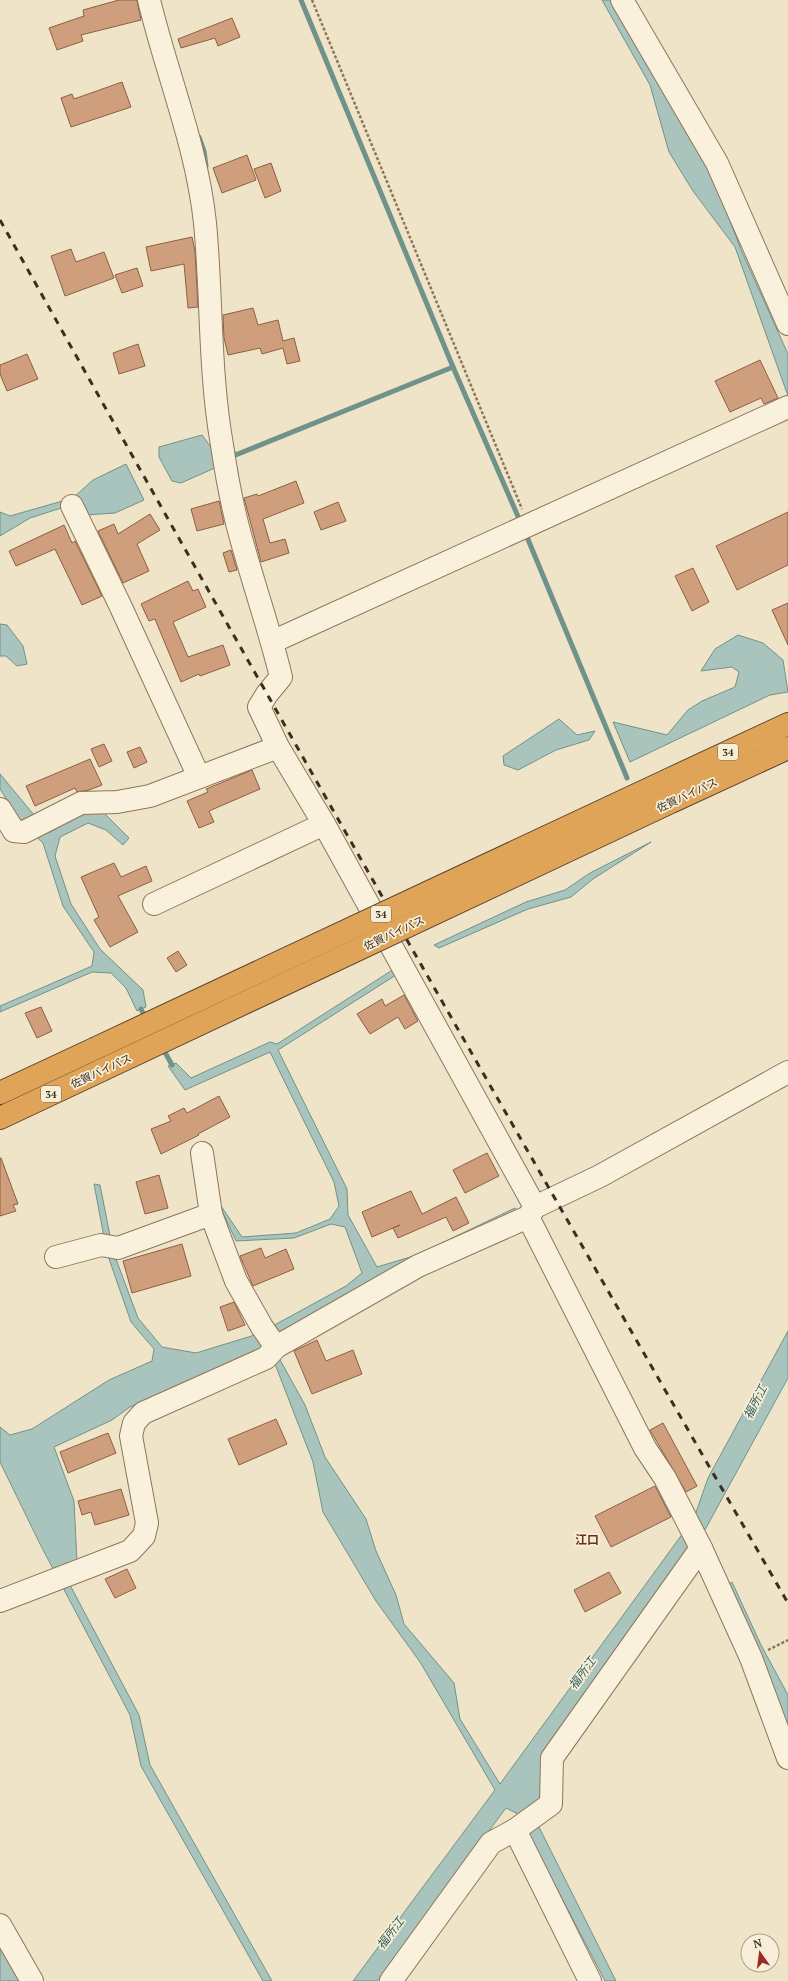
<svg xmlns="http://www.w3.org/2000/svg" width="788" height="1981" font-family="'PT Serif','Noto Sans JP',serif">
	<rect width="100%" height="100%" fill="#f0e4c8"/>
	<g fill="#a9c4bc" stroke="#6f938a">
		<path d="M602,0H618L711,171L742,252L788,354V396L735,247L693,191L669,152L650,85Z"/>
		<path d="M202,435L213,450L217,467L181,483L172,481L159,457V447Z"/>
		<path d="M126,464L144,500L115,513L85,515L77,503L30,518L0,536V512L10,516L73,498L93,480Z"/>
		<path d="M0,624L7,625L23,646L27,664L17,666L6,656H0Z"/>
		<path d="M738,635L763,643L783,660L788,692L770,695L630,762L613,722L667,735L688,710L702,701L735,687L739,672L732,667L701,671L715,649Z"/>
		<path d="M559,719L577,735L595,731L589,740L556,750L518,770L504,765L503,756Z"/>
		<path d="M0,774L34,815L39,831L50,832L78,815L102,811L129,838L123,845L106,830L88,823L60,837L55,856L71,904L100,949L143,990L146,1007L137,1011L126,988L111,973L92,972L0,1012V1006L92,966L94,952L63,906L43,843L22,824L0,789Z"/>
		<path d="M651,842L593,879L571,897L528,909L439,948L434,945L526,902L565,890L590,873Z"/>
		<path d="M394,969L396,975L278,1050L347,1189L348,1215L377,1267L417,1255L515,1208L518,1213L293,1331L263,1340L261,1348L130,1407L112,1420L54,1447L74,1501L77,1562L62,1570L139,1715L150,1765L272,1981H263L141,1766L130,1715L40,1544L0,1462V1427L10,1435L32,1429L109,1380L152,1361L154,1349L131,1322L107,1253L94,1184L100,1185L113,1251L138,1318L162,1347L196,1353L258,1334L346,1286L362,1273L345,1227L331,1224L294,1238L236,1241L217,1200L242,1237L296,1233L330,1219L339,1206L334,1182L270,1052L185,1090L168,1066L176,1063L191,1078L270,1042L277,1044Z"/>
		<path d="M788,1331V1378L706,1528L544,1756L541,1802L530,1809L616,1981H605L518,1814L506,1808L377,1981H353L495,1790L420,1662L376,1601L323,1512L313,1462L275,1364L279,1358L305,1405L325,1457L366,1519L376,1551L396,1595L404,1624L454,1683L460,1719L500,1784L694,1518L708,1478Z"/>
		<path d="M732,1582L761,1645L788,1695V1728L726,1586Z"/>
		<path d="M0,1946L20,1981H0Z"/>
	</g>
	<g fill="none" stroke-linecap="round" stroke-linejoin="round">
		<g stroke="#6f938a" stroke-width="5">
			<path d="M301,0L453,367L520,521"/>
			<path d="M199,137L204,151L206,166"/>
			<path d="M233,452V456L453,367"/>
			<path d="M527,537L627,778"/>
			<path d="M141,1009L146,1019"/>
			<path d="M162,1047L172,1065"/>
		</g>
	</g>
	<g fill="#cf9f7d" stroke="#8d5f41">
		<path d="M119,0H137L141,20L81,35L83,41L57,50L49,28L84,16L83,10Z"/>
		<path d="M232,18L240,37L218,46L215,38L181,48L178,39Z"/>
		<path d="M122,82L131,107L71,127L61,98L72,94L74,99Z"/>
		<path d="M247,155L256,180L222,193L213,168Z"/>
		<path d="M271,163L281,191L265,198L254,169Z"/>
		<path d="M192,237L195,251L198,307L188,308L184,264L151,271L146,247Z"/>
		<path d="M71,249L76,262L104,252L114,278L65,296L51,256Z"/>
		<path d="M137,268L143,286L122,293L115,275Z"/>
		<path d="M253,308L258,325L278,320L283,341L294,338L300,361L287,364L283,348L262,354L260,348L228,355L224,338L223,315Z"/>
		<path d="M138,344L145,366L119,374L113,353Z"/>
		<path d="M27,354L38,379L7,391L0,374V365Z"/>
		<path d="M760,360L778,398L764,404L761,398L730,412L715,381Z"/>
		<path d="M296,481L304,503L263,519L270,543L285,539L289,553L261,562L244,498L257,494L258,496Z"/>
		<path d="M219,501L224,524L197,531L191,509Z"/>
		<path d="M338,502L346,521L321,530L314,512Z"/>
		<path d="M788,512V565L737,590L716,546Z"/>
		<path d="M150,514L160,530L137,544L149,571L123,583L98,531L114,524L118,534Z"/>
		<path d="M64,525L72,543L75,541L102,596L82,605L55,549L16,566L9,551Z"/>
		<path d="M231,550L237,570L229,572L223,553Z"/>
		<path d="M693,568L709,602L692,611L675,576Z"/>
		<path d="M188,581L193,591L198,589L206,607L173,622L188,657L223,645L230,665L200,676L199,674L181,682L155,619L149,621L141,604Z"/>
		<path d="M788,603V645L772,610Z"/>
		<path d="M104,744L112,761L99,767L91,749Z"/>
		<path d="M140,747L147,762L134,768L127,752Z"/>
		<path d="M90,759L102,785L89,790L77,792L75,788L35,806L26,786Z"/>
		<path d="M252,770L260,789L209,811L214,822L199,828L187,801L208,792L206,789Z"/>
		<path d="M114,863L121,877L146,866L152,881L118,896L138,932L110,947L94,920L99,917L81,877Z"/>
		<path d="M178,951L187,965L176,972L167,958Z"/>
		<path d="M404,995L418,1021L405,1029L398,1017L370,1034L357,1014L382,999L385,1006Z"/>
		<path d="M41,1007L52,1031L37,1038L25,1013Z"/>
		<path d="M219,1096L230,1117L198,1134L199,1135L161,1154L151,1129L171,1121L168,1116L184,1108L187,1113Z"/>
		<path d="M487,1153L499,1176L465,1193L453,1170Z"/>
		<path d="M0,1158H1L18,1204L13,1205L16,1211L0,1216Z"/>
		<path d="M159,1175L168,1208L145,1214L136,1182Z"/>
		<path d="M411,1191L422,1214L456,1197L469,1223L453,1231L446,1217L398,1238L393,1228L400,1225L372,1237L362,1212Z"/>
		<path d="M182,1244L191,1276L132,1293L123,1261Z"/>
		<path d="M261,1248L265,1258L286,1249L294,1269L253,1286L240,1256Z"/>
		<path d="M234,1302L245,1325L228,1331L220,1307Z"/>
		<path d="M317,1340L326,1361L353,1350L362,1374L312,1394L294,1351Z"/>
		<path d="M276,1419L287,1444L239,1465L228,1439Z"/>
		<path d="M663,1423L697,1486L686,1492L650,1430Z"/>
		<path d="M108,1433L116,1453L68,1473L60,1452Z"/>
		<path d="M655,1486L671,1517L611,1547L595,1516Z"/>
		<path d="M121,1489L129,1515L95,1525L91,1512L82,1515L78,1501Z"/>
		<path d="M127,1569L136,1588L115,1598L105,1579Z"/>
		<path d="M609,1572L621,1593L585,1612L574,1590Z"/>
	</g>
	<g fill="none" stroke-linecap="round" stroke-linejoin="round">
		<g stroke="#8d765c" stroke-width="24">
			<g id="minor">
				<path d="M149,0C167,75 197,146 205,223C212,296 209,371 222,445C226,472 231,500 238,527C251,577 269,627 281,677L267,694L259,707L278,747L324,824L535,1207"/>
				<path d="M622,0L717,163L788,324"/>
				<path d="M72,506L119,603L199,777"/>
				<path d="M272,642L788,407"/>
				<path d="M0,809L14,831L24,832L81,803L117,802L150,796L278,747"/>
				<path d="M154,904L324,824"/>
				<path d="M202,1153L211,1214"/>
				<path d="M528,1217L645,1448L665,1478L701,1548L751,1658L788,1758"/>
				<path d="M56,1257L101,1245L118,1248L211,1214L236,1281L262,1327L276,1347"/>
				<path d="M0,1601L130,1551L144,1536L147,1523L131,1436L134,1423L143,1413L266,1358L276,1347L418,1266L528,1217L535,1207L600,1176L788,1072"/>
				<path d="M515,1830L590,1981"/>
				<path d="M0,1925L32,1981"/>
				<path d="M391,1981L491,1843L515,1830L551,1804L552,1758L701,1548"/>
			</g>
		</g>
		<g stroke="#5b4430" stroke-width="24">
			<g id="highway">
				<path d="M668,780L788,724"/>
				<path d="M673,801L788,748"/>
				<path d="M0,1093L94,1049"/>
				<path d="M0,1118L102,1070"/>
			</g>
		</g>
		<g stroke="#8d765c" stroke-width="2.5" stroke-dasharray="3 2" stroke-linecap="butt">
			<path d="M312,0L522,509"/>
			<path d="M768,1650L788,1640"/>
		</g>
		<use href="#minor" stroke="#faf1dc" stroke-width="22"/>
		<use href="#highway" stroke="#e0a458" stroke-width="22"/>
		<path stroke="#3d2e20" stroke-width="3" stroke-dasharray="7 7" stroke-linecap="butt" d="M0,220C259,683 522,1143 788,1603"/>
		<g stroke="#5b4430" stroke-width="24" stroke-linecap="butt">
			<g id="highway-bridge">
				<path d="M94,1049L668,780"/>
				<path d="M102,1070L673,801"/>
			</g>
		</g>
		<use href="#highway-bridge" stroke="#e0a458" stroke-width="22"/>
	</g>
	<g text-anchor="middle" dominant-baseline="central" stroke-width="3.5" stroke-linejoin="round" paint-order="stroke">
		<g fill="#f7eed8" stroke="#756857" stroke-width="1">
			<rect x="718" y="744" width="20" height="16" rx="3"/>
			<rect x="371" y="906" width="20" height="16" rx="3"/>
			<rect x="41" y="1086" width="20" height="16" rx="3"/>
		</g>
		<g font-size="10" font-weight="bold" fill="#3d2e20">
			<text x="728" y="752">34</text>
			<text x="381" y="914">34</text>
			<text x="51" y="1094">34</text>
		</g>
		<g font-size="11" fill="#3d2e20" stroke="#f7eed8">
			<text transform="translate(687 795) rotate(-25)">佐賀バイパス</text>
			<text transform="translate(394 933) rotate(-25)">佐賀バイパス</text>
			<text transform="translate(101 1071) rotate(-25)">佐賀バイパス</text>
		</g>
		<g font-size="12" font-style="italic" fill="#2f5d5a" stroke="#f7eed8">
			<text transform="translate(755 1402) rotate(-63)">福所江</text>
			<text transform="translate(582 1673) rotate(-54)">福所江</text>
			<text transform="translate(390 1933) rotate(-53)">福所江</text>
		</g>
		<g font-size="12" font-weight="bold" fill="#6b2e1e" stroke="#f7eed8">
			<text x="587" y="1539">江口</text>
		</g>
	</g>
	<g transform="translate(760 1953) rotate(346)"><circle r="19" fill="#f7eed8" stroke="#ada18e"/>
	<path d="M0-3L7 15L0 10L-7 15Z" fill="#9e2a2b"/>
	<text y="-6" font-size="11" font-weight="bold" text-anchor="middle" fill="#3d2e20">N</text>
	</g>
</svg>
